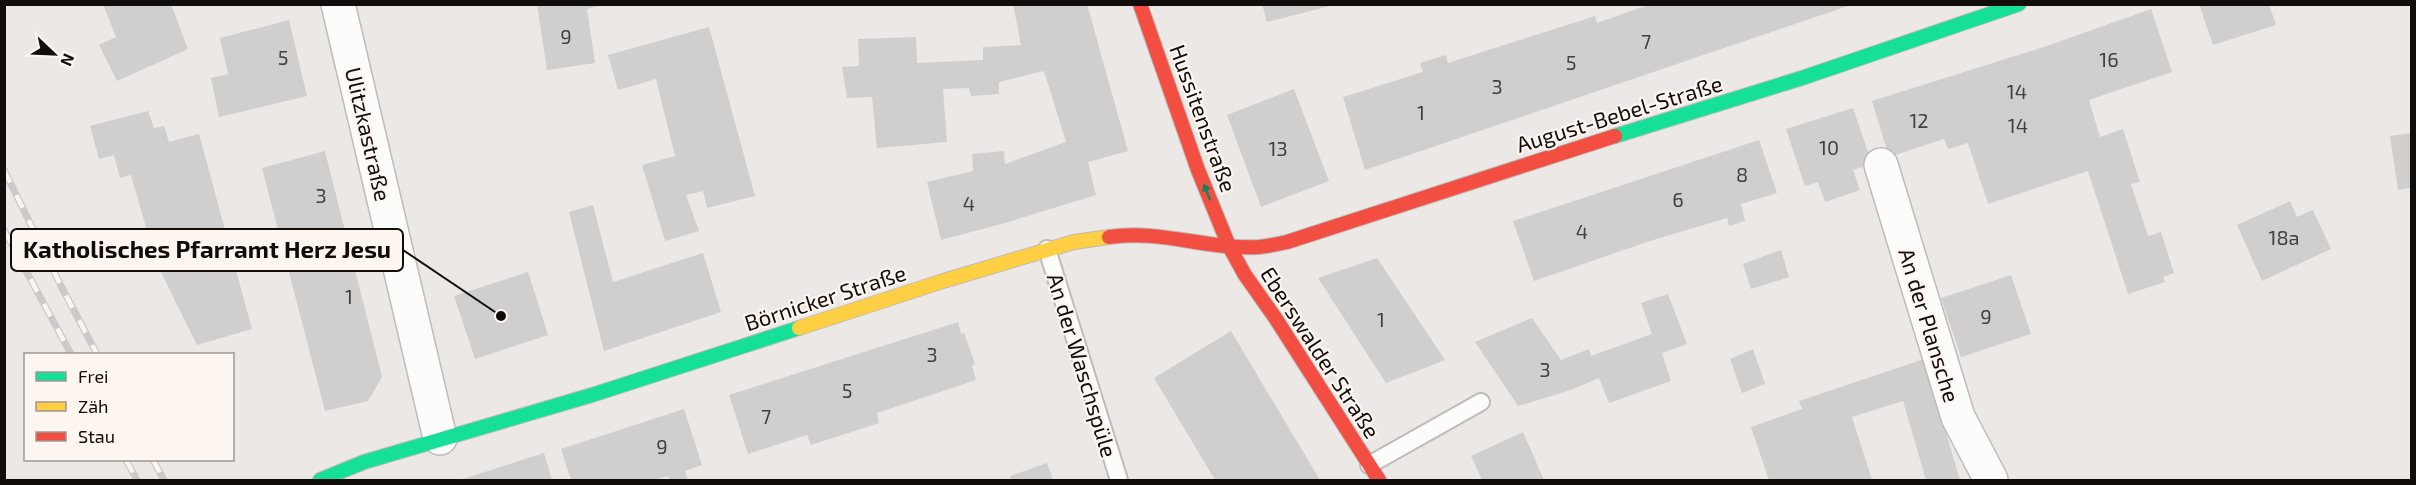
<svg xmlns="http://www.w3.org/2000/svg" width="2416" height="485" font-family="'Exo 2',sans-serif">
	<rect width="100%" height="100%" fill="#ece8e5"/>
	<g fill="#d1cece">
		<path d="M103,4H171L188,49L117,81L99,45L116,37Z"/>
		<path d="M537,4H606L587,9L595,63L547,70Z"/>
		<path d="M1013,4H1087L1128,151L1088,162L1096,195L1005,223L941,240L927,182L973,171L972,154L1004,151L1005,164L1066,142L1044,71L999,82V94L971,96L969,88L943,89L947,142L877,148L872,97L847,98L842,67L859,66L858,39L916,37L917,63L983,60V47L1021,45Z"/>
		<path d="M1262,4H1334V5L1267,22Z"/>
		<path d="M1651,4L1851,5L1365,170L1343,97L1423,72L1420,63L1446,55L1448,63L1595,16L1597,23Z"/>
		<path d="M2199,4H2269L2276,25L2213,45Z"/>
		<path d="M2151,9L2172,72L2089,100L2100,137L2123,129L2140,182L2131,184L2148,236L2161,232L2174,273L2163,277L2165,282L2128,294L2088,171L1988,204L1968,143L1948,149L1944,139L1889,157L1872,101L2047,46Z"/>
		<path d="M289,20L307,96L219,117L211,78L228,74L220,38Z"/>
		<path d="M709,27L755,196L707,208L703,191L686,195L699,231L665,241L642,165L675,156L656,79L618,90L608,55Z"/>
		<path d="M1294,89L1329,181L1261,207L1227,115Z"/>
		<path d="M1853,108L1872,164L1853,170L1860,190L1825,202L1818,182L1805,186L1786,129Z"/>
		<path d="M148,111L154,128L164,126L169,142L199,134L252,329L197,345L156,262L131,175L120,178L114,155L99,159L90,126Z"/>
		<path d="M2412,133V188L2398,190L2390,136Z"/>
		<path d="M1759,140L1777,193L1741,204L1745,221L1729,226L1727,218L1650,241L1534,281L1513,221Z"/>
		<path d="M325,151L382,377L368,401L325,411L262,168Z"/>
		<path d="M2290,201L2297,217L2313,210L2331,249L2262,281L2237,225Z"/>
		<path d="M593,205L613,282L703,253L721,312L604,351L569,212Z"/>
		<path d="M1781,250L1789,277L1751,289L1743,264Z"/>
		<path d="M1377,258L1445,360L1386,383L1318,278Z"/>
		<path d="M528,272L548,335L475,359L454,296Z"/>
		<path d="M2011,275L2031,334L1961,357L1941,298Z"/>
		<path d="M1668,294L1687,344L1662,353L1671,381L1609,403L1599,378L1571,390L1518,406L1475,342L1532,318L1561,360L1589,349L1591,356L1652,334L1641,303Z"/>
		<path d="M958,322L961,334L964,333L975,364L972,366L976,380L877,413L879,423L811,445L807,435L748,454L729,395Z"/>
		<path d="M1231,331L1320,480H1215L1154,378Z"/>
		<path d="M1753,349L1765,384L1742,393L1730,359Z"/>
		<path d="M1924,359L1960,480H1926L1903,401L1852,417L1872,480H1769L1751,427L1802,409L1799,401Z"/>
		<path d="M684,409L702,465L685,471L688,480H670L668,476L653,480H571L561,449Z"/>
		<path d="M1523,432L1544,480H1482L1471,456Z"/>
		<path d="M544,453L552,480H460Z"/>
		<path d="M1047,463L1053,480H1011L1010,476Z"/>
	</g>
	<g fill="none" stroke-linecap="round" stroke-linejoin="round">
		<g stroke="#bfbbb9" stroke-width="20">
			<g id="lane">
				<path d="M1047,249L1119,480"/>
				<path d="M1369,465L1481,402"/>
			</g>
		</g>
		<g stroke="#bfbbb9" stroke-width="36">
			<g id="street">
				<path d="M338,4L440,438"/>
				<path d="M1881,165L1958,417L1991,480"/>
			</g>
		</g>
		<g stroke="#bfbbb9" stroke-width="16">
			<g id="fast">
				<path d="M1615,136L1802,78L2019,4"/>
				<path d="M320,480L364,462L592,395L799,328"/>
			</g>
		</g>
		<g stroke="#bfbbb9" stroke-width="16">
			<path id="slow" d="M799,328L943,281L1074,242L1109,237"/>
		</g>
		<g stroke="#bfbbb9" stroke-width="16">
			<g id="jam">
				<path d="M1140,4L1198,170L1229,246L1245,275L1276,319L1379,480"/>
				<path d="M1109,237C1159,229 1209,250 1259,247C1268,246 1278,244 1287,242L1615,136"/>
			</g>
		</g>
		<use href="#lane" stroke="#fcfcfb" stroke-width="16"/>
		<use href="#street" stroke="#fcfcfb" stroke-width="33"/>
		<use href="#fast" stroke="#16e098" stroke-width="14"/>
		<use href="#slow" stroke="#ffcf43" stroke-width="14"/>
		<use href="#jam" stroke="#f24e42" stroke-width="14"/>
		<g stroke="#cccac9" stroke-width="7">
			<g id="rail">
				<path d="M4,170L61,286L97,354"/>
				<path d="M4,230L71,354"/>
				<path d="M126,460L137,480"/>
				<path d="M153,460L164,480"/>
			</g>
		</g>
		<use href="#rail" stroke="#fdf5ef" stroke-width="4.5" stroke-dasharray="14" stroke-linecap="butt"/>
	</g>
	<defs><path id="oneway-solid" d="M-6-.8H1V-3.2L6.5 0L1 3.2V.8H-6Z" transform="scale(1.5)"/></defs>
	<use fill="#138159" href="#oneway-solid" transform="translate(1207 192) rotate(-112)"/>
	<g text-anchor="middle" dominant-baseline="central" stroke-width="4.5" stroke-linejoin="round" paint-order="stroke">
		<g font-size="20" fill="#423f3e">
			<text x="566" y="36">9</text>
			<text x="1646" y="41">7</text>
			<text x="283" y="57">5</text>
			<text x="2109" y="59">16</text>
			<text x="1571" y="62">5</text>
			<text x="1497" y="86">3</text>
			<text x="2017" y="91">14</text>
			<text x="1421" y="112">1</text>
			<text x="1919" y="120">12</text>
			<text x="2018" y="125">14</text>
			<text x="1829" y="147">10</text>
			<text x="1278" y="148">13</text>
			<text x="1742" y="174">8</text>
			<text x="321" y="195">3</text>
			<text x="1678" y="199">6</text>
			<text x="969" y="203">4</text>
			<text x="1582" y="231">4</text>
			<text x="2284" y="237">18a</text>
			<text x="349" y="296">1</text>
			<text x="1986" y="316">9</text>
			<text x="1381" y="319">1</text>
			<text x="932" y="354">3</text>
			<text x="1545" y="369">3</text>
			<text x="847" y="390">5</text>
			<text x="766" y="416">7</text>
			<text x="662" y="446">9</text>
		</g>
		<g font-size="22" fill="#100d0b" stroke="#fdf5ef">
			<text transform="translate(1619 113) rotate(-17)">August-Bebel-Straße</text>
			<text transform="translate(1204 118) rotate(70)">Hussitenstraße</text>
			<text transform="translate(369 134) rotate(77)">Ulitzkastraße</text>
			<text transform="translate(825 297) rotate(-18)">Börnicker Straße</text>
			<text transform="translate(1930 325) rotate(73)">An der Plansche</text>
			<text transform="translate(1321 352) rotate(57)">Eberswalder Straße</text>
			<text transform="translate(1083 365) rotate(73)">An der Waschspüle</text>
		</g>
	</g>
	<path fill="none" stroke="#100d0b" stroke-width="2" d="M501 316L403 250"/>
	<circle fill="#100d0b" stroke="#fdf5ef" stroke-width="2" cx="501" cy="316" r="6"/>
	<rect fill="#fdf5ef" stroke="#100d0b" stroke-width="2" x="11" y="229" width="392" height="42" rx="6"/>
	<g font-size="24" text-anchor="middle" font-weight="bold" fill="#100d0b">
		<text x="207" y="258">Katholisches Pfarramt Herz Jesu</text>
	</g>
	<rect width="2416" height="485" fill="none" stroke="#100d0b" stroke-width="12"/>
	<rect x="24" y="353" width="210" height="108" fill="#fdf5ef" stroke="#9e9894" stroke-width="1.5"/>
	<rect x="36" y="372" width="30" height="9" fill="#16e098" stroke="#9e9894" stroke-width="1.5"/>
	<text x="78" y="383" font-size="18" fill="#100d0b">Frei</text>
	<rect x="36" y="402" width="30" height="9" fill="#ffcf43" stroke="#9e9894" stroke-width="1.5"/>
	<text x="78" y="413" font-size="18" fill="#100d0b">Zäh</text>
	<rect x="36" y="432" width="30" height="9" fill="#f24e42" stroke="#9e9894" stroke-width="1.5"/>
	<text x="78" y="443" font-size="18" fill="#100d0b">Stau</text>
	<g transform="translate(54 54) rotate(113)" stroke="#fdf5ef" stroke-width="4.5" paint-order="stroke">
	<path d="M0-4.5L10 22L0 15L-10 22Z" fill="#100d0b"/>
	<text y="-9" font-size="16" font-weight="bold" text-anchor="middle" fill="#100d0b">N</text>
	</g>
</svg>
